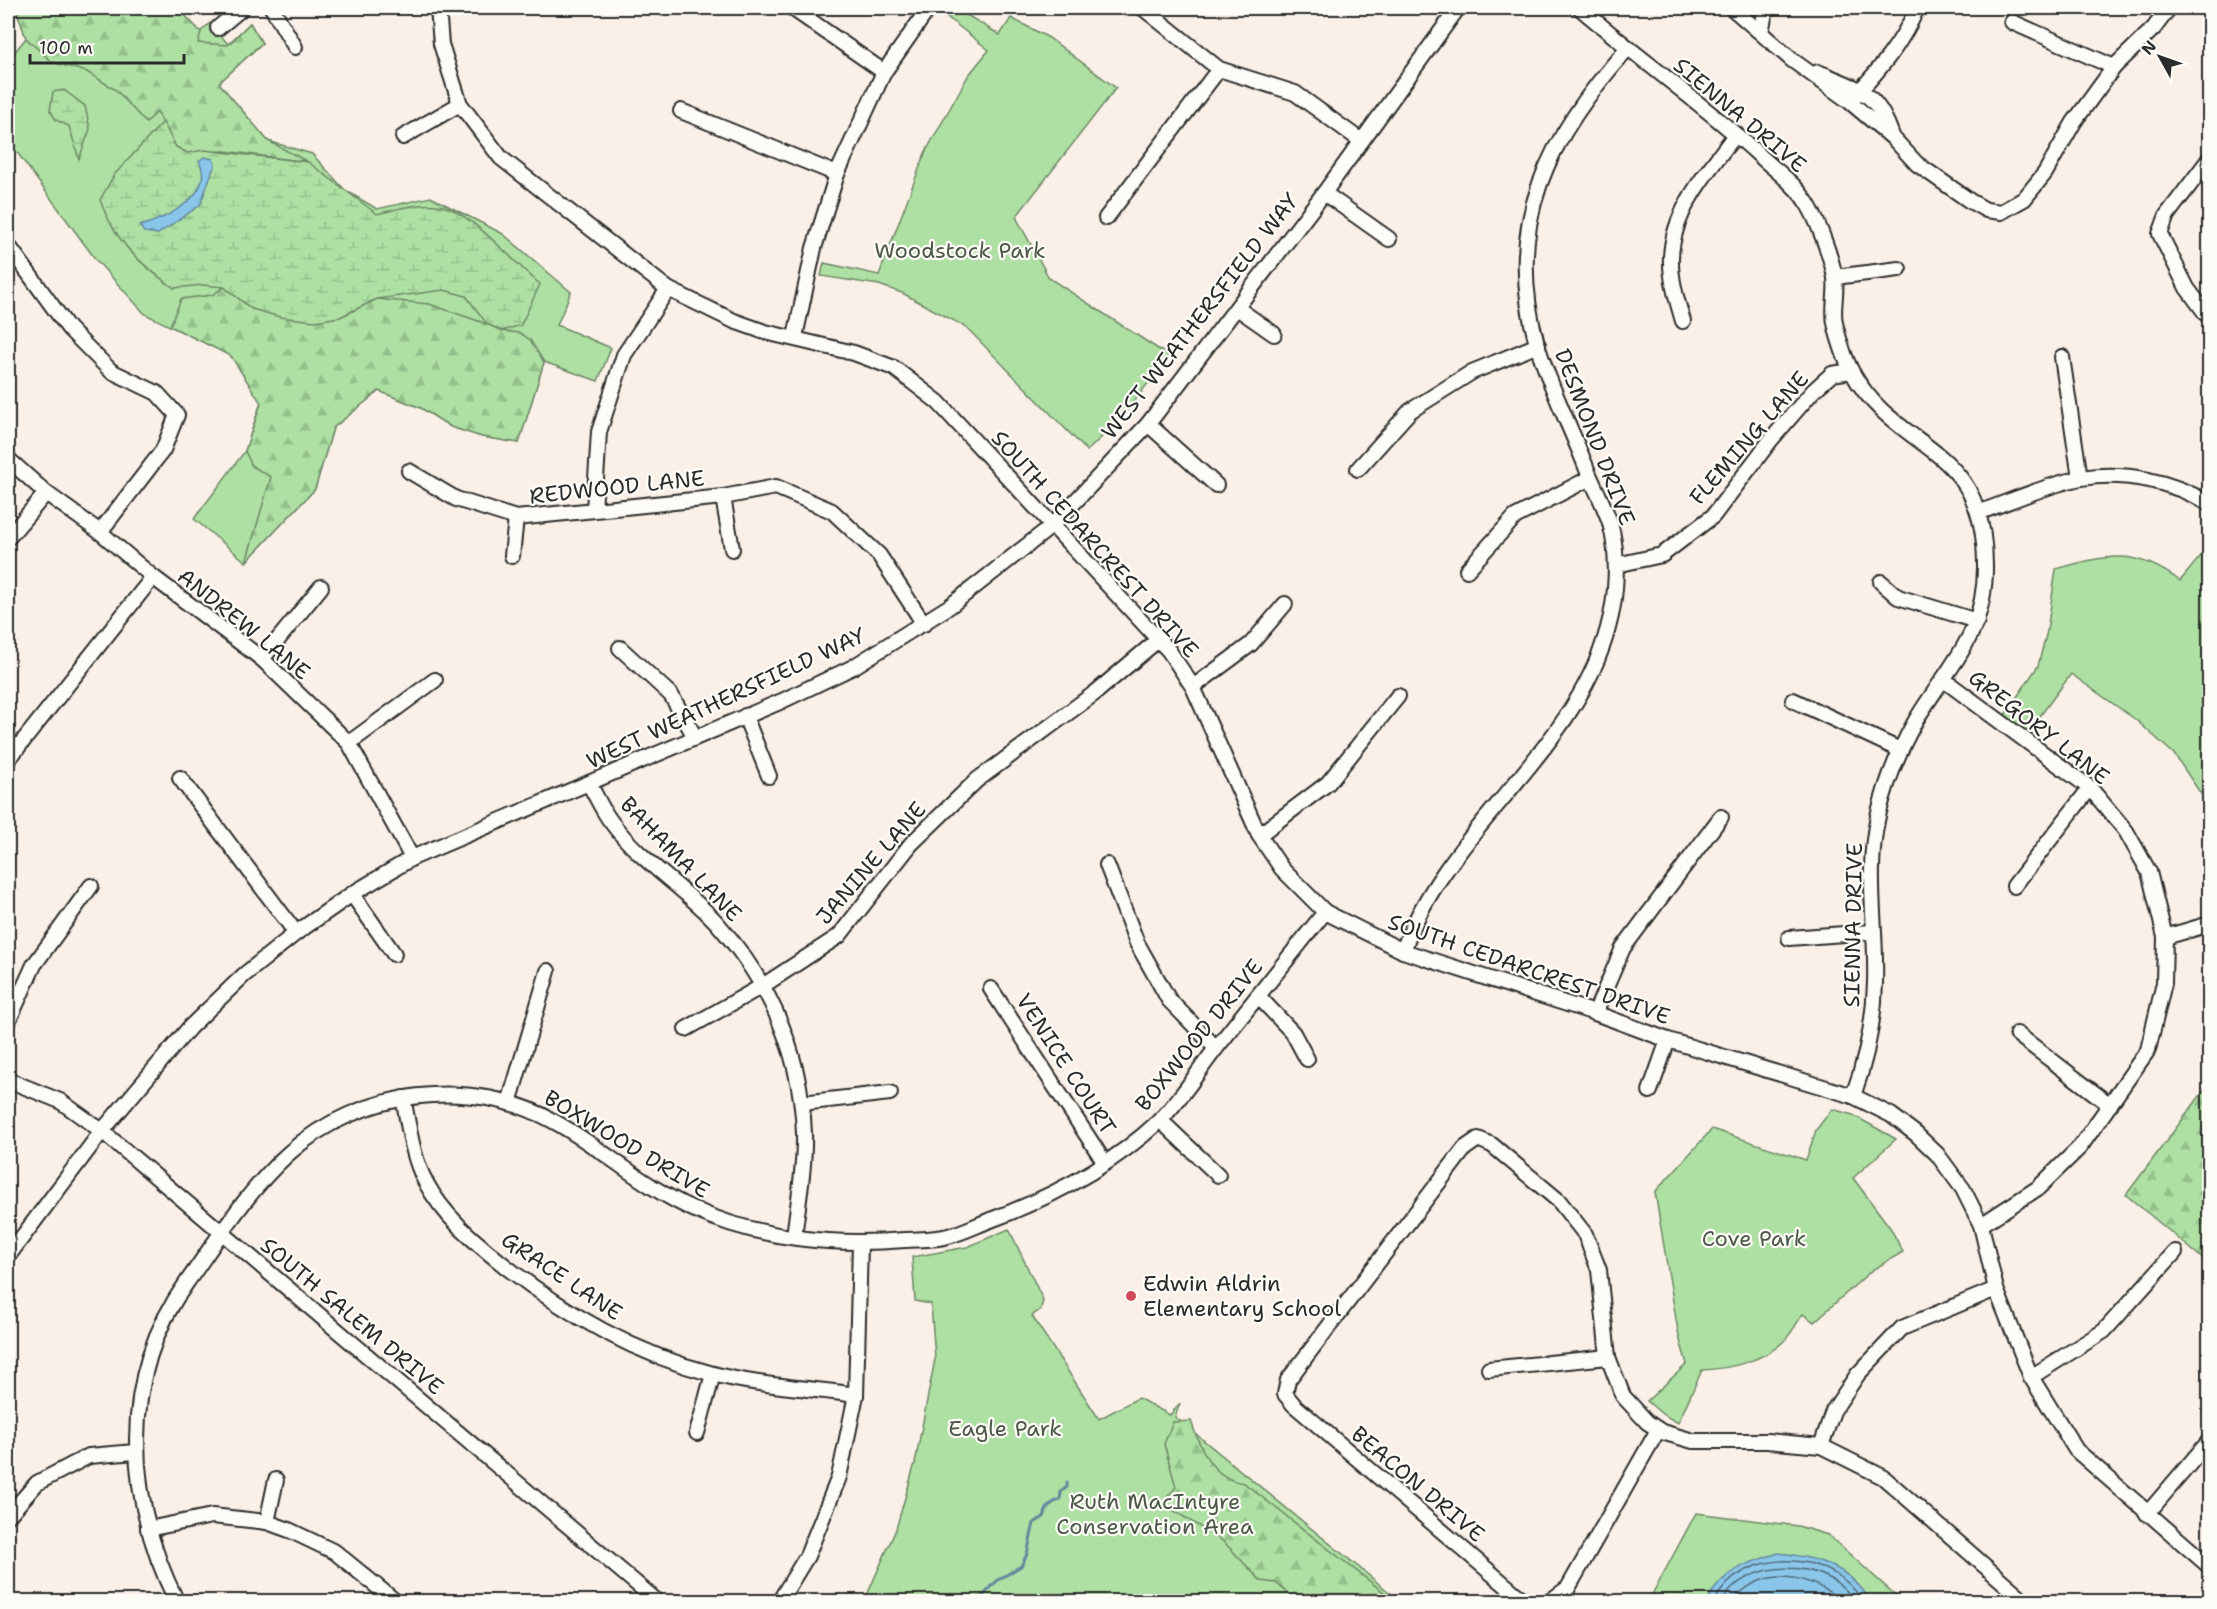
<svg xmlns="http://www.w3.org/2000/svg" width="2217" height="1609" font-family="'Shantell Sans',sans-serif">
	<defs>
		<pattern id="forest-firs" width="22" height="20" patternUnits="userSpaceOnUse" patternTransform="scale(1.5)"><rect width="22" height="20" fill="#ade0a2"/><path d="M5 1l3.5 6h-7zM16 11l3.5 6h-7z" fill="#95c08c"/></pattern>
		<pattern id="wetland-marsh" width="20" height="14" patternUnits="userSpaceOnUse" patternTransform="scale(1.5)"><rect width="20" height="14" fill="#ade0a2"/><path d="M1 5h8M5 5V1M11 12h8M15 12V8" fill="none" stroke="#95c08c"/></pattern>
	</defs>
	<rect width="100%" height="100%" fill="#fbf0e7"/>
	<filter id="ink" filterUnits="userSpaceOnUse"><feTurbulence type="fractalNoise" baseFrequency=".0167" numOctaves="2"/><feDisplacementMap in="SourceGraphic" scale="12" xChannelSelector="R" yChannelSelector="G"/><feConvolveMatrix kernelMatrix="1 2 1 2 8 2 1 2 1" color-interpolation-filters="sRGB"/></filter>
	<g filter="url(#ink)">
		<g fill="#ade0a2" stroke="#6c8666" stroke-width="1.5">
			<path d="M16,8H178L200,32L210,23L228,44L250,23L262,43L219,83L268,141L312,154L345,190L377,209L431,197L503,234L571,292L557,325L611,348L598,381L544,362L519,443L482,437L451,427L421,408L379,391L333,428L315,489L246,562L194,519L245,451L261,402L231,356L145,314L96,260L8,140V60L26,38Z"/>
			<path d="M945,8H955L1000,35L1011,18L1049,38L1116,88L1016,217L1049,278L1169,356L1119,421L1087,451L966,327L902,293L879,285L821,276L824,263L879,275L925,153L968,76L989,50L942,13Z"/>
			<path d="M2209,546V806L2174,754L2136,720L2071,674L2026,735L2000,722L2038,666L2047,631L2056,569C2108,555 2134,547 2180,581Z"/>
			<path d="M1832,1109L1853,1115L1896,1139L1853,1178L1891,1229L1903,1252L1872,1270L1814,1322L1803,1314C1797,1322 1792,1333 1784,1341C1764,1361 1729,1369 1702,1370L1678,1423L1662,1414L1647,1401L1687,1364L1679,1337L1655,1192L1712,1129L1806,1160L1816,1130Z"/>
			<path d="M1009,1229L1043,1300L1041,1309L1032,1316L1099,1419L1138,1398L1170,1415L1180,1403L1175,1417L1400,1601L864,1602L896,1529L915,1463L935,1359L931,1304L915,1301L912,1257L967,1247Z"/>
			<path d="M1696,1513L1798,1526L1828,1535L1902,1601L1648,1602Z"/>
		</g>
		<g fill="url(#forest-firs)" stroke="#6c8666" stroke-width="1.5">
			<path d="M16,8H178L201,32L198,43L228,45L250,23L262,43L219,83L268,141L308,162L224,151L187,153L176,147L157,112L146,123L116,90L87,72L52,62L26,38Z"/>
			<path d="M224,287L252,309L340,317L377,299L429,304L487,324L502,331L520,333L530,340L544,362L519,443L482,437L451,427L421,408L379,391L333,428L315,489L246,562L271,477L252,466L245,451L261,403L231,356L170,326L181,299L212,295Z"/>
			<path d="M2209,1084V1264L2126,1195Z"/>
			<path d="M1191,1421C1200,1448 1212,1479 1244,1483L1395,1601H1297L1276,1583L1261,1581L1224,1542L1162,1503L1176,1487L1164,1444L1173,1422Z"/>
		</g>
		<g fill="url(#wetland-marsh)" stroke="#6c8666" stroke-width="1.5">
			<path d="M64,90L85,106L90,129L79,159L69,126L56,120L50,110L53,92Z"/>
			<path d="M163,122L176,147L187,153L204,150L308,162L377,214C396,209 416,203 437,205C467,207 516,265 540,284L521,325L502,331L487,324L466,296L444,290L377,299L340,317L315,321L280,317L252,309L224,287L203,285L174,288C139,263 115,242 100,200L114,175Z"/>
		</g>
		<g fill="#8ac6ea" stroke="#64889e" stroke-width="1.5">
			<path d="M204,157L213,159L215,164L200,205L158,234L144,232L140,226C166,219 216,194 199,161Z"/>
			<path d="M1779,1553C1816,1557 1851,1567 1870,1601H1707C1723,1570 1747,1563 1779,1553Z"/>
		</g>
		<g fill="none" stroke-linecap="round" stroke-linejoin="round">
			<g stroke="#516977" stroke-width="1.5">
				<path d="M1714,1602C1742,1546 1833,1548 1863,1602"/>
				<path d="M1722,1602C1746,1556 1830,1558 1855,1602"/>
				<path d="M1732,1602C1764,1562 1810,1576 1844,1602"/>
			</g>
			<path stroke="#64889e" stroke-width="3" d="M977,1602L998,1580L1021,1566L1027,1554L1034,1523L1044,1517C1046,1508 1050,1502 1060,1500L1061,1492L1067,1487V1482"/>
			<g stroke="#2b2b2b" stroke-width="18">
				<g id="minor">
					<path d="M272,8L295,47"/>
					<path d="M438,8L441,44L460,104L501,158L668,289L734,321L765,332L854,353L894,368L938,402L1169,651L1193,687L1259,835L1282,869L1325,912L1403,951L1595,1013L1668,1040L1853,1096L1891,1115L1916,1134L1937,1154L1963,1189L1981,1225L1996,1289L2031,1377L2076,1450L2210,1567"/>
					<path d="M792,8L884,72"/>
					<path d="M1143,8L1219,69L1295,93L1360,140"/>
					<path d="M1580,8C1638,58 1702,103 1759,155C1774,169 1794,183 1805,200C1816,215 1832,259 1835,278C1837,293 1832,309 1835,323C1838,338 1845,359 1852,372C1897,454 1985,441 1985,565C1986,635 1949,665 1916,720C1899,750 1886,782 1878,816C1865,874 1877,925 1875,983C1874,1022 1866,1060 1853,1096"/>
					<path d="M1732,8L1792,60L1849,101L1893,138L1917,164L1970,201L1986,210L2001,212L2024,199L2045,173L2074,122L2114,67L2154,28L2169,8"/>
					<path d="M2012,22L2114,67"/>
					<path d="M218,28L242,8"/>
					<path d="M1761,32L1766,8"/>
					<path d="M1818,72C1858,89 1877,91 1892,136"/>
					<path d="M1855,96C1881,68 1902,43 1917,8"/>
					<path d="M681,111L837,174"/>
					<path d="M403,137L460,104"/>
					<path d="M2210,158L2167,215L2160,234L2187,288L2210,319"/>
					<path d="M1324,193L1389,239"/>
					<path d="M1106,218L1219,69"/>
					<path d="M8,245L69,329L111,371L157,393L177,415L163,450L100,532"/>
					<path d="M1835,277L1899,269"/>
					<path d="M1237,308L1274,334"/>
					<path d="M1683,321C1677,301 1670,278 1671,257C1673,209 1709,170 1736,134"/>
					<path d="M795,337L814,248L837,174L884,72L929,8"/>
					<path d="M2062,357L2080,478"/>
					<path d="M1148,424L1216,485"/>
					<path d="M8,459L46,493L100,532L153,577L262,659L349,743L412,858"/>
					<path d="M1358,469L1410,411L1472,372L1538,345"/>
					<path d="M409,471L456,499L516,518L723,497L776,487L832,511L879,555L924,624"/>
					<path d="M723,497L732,549"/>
					<path d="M594,510L599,432L624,355L668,289"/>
					<path d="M1980,512C2009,502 2052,483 2081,478C2126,471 2171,481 2210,504"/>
					<path d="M8,538L46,493"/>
					<path d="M512,556L516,518"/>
					<path d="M1616,565L1662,555L1713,516L1770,441L1813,391L1832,374L1851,371"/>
					<path d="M1467,570L1515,517L1590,478"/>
					<path d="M1881,582L1898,597L1977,621"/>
					<path d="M620,648L671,695L695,737"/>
					<path d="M262,659L321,587"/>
					<path d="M1944,680L2090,788L2126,831L2149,872L2165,937L2164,983L2148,1050L2080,1147L2038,1188L1981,1225"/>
					<path d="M1193,687L1251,644L1285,604"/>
					<path d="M1793,700L1900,750"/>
					<path d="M745,716L769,776"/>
					<path d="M349,743L435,680"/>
					<path d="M8,760L153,577"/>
					<path d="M180,778L296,933"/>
					<path d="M589,784C597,797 603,812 612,823C641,862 685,888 717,923C770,983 801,1052 804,1133C805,1167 798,1203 794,1237"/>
					<path d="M1259,835L1328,783L1398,696"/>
					<path d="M1107,865L1137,943L1169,1000L1216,1048"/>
					<path d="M2014,886L2090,788"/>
					<path d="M352,894L394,954"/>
					<path d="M2165,937L2210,924"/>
					<path d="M1789,938L1872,932"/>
					<path d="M1403,951C1445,830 1575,753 1608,628C1617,596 1619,555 1610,523C1604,504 1593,485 1586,467C1570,426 1549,385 1537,344C1503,223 1548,138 1627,49"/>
					<path d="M991,989L1105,1163"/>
					<path d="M1259,997L1293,1033L1307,1059"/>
					<path d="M1595,1013L1623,948L1721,817"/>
					<path d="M8,1022L34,965L91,886"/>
					<path d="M686,1029L764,985L839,936L911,844L977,780L1095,693L1159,639"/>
					<path d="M2017,1034L2110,1105"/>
					<path d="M8,1080L60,1101L102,1131L658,1602"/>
					<path d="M1650,1091L1668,1040"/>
					<path d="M403,1098C409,1126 412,1156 425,1181C444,1217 474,1241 505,1266C568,1315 635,1354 713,1374C759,1386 809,1388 856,1395"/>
					<path d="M509,1103L548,971"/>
					<path d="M802,1103L890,1093"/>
					<path d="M1160,1120L1218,1175"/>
					<path d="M8,1256L102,1131L190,1027L244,975L296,933L352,894L412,858L782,701L853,667L950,606L1053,525L1148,424L1324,193L1458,8"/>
					<path d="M1489,1369L1608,1357"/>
					<path d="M2031,1377L2104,1331L2175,1252"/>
					<path d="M697,1433L713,1374"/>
					<path d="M1821,1446L1833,1411L1858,1374L1902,1328L1996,1289"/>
					<path d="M2147,1514L2210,1440"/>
					<path d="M8,1516L37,1483L89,1456L135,1452"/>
					<path d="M267,1522L276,1480"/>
					<path d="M148,1529L212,1516L267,1522L289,1530L335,1552L396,1602"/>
					<path d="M177,1602C126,1500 118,1377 187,1282C218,1238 249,1189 289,1153C359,1090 472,1075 555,1122C604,1149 640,1185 693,1209C758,1239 835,1246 905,1240C919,1239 934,1240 948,1236C961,1233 975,1226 988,1221C1050,1198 1110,1167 1158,1122C1181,1100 1198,1071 1217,1047C1253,1002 1289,957 1325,912"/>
					<path d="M779,1602L807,1556L839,1477L856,1395L860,1244"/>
					<path d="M1528,1602L1517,1595L1294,1405L1285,1394L1288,1380L1465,1148L1478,1139L1492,1145L1559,1201L1585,1234L1599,1270L1608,1357L1623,1396L1647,1422L1662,1432L1693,1441H1767L1821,1446L1883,1477L2026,1602"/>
					<path d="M1549,1602L1568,1588L1658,1430"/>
				</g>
			</g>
			<use href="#minor" stroke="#fdfcf7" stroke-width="14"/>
		</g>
	</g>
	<circle fill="#d1495b" stroke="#fdfcf7" stroke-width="2" cx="1131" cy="1296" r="6"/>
	<g text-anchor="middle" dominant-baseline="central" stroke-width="4.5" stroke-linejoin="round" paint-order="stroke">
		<g font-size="22" fill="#2b2b2b" stroke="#fdfcf7">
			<text transform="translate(1740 115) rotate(40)">SIENNA DRIVE</text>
			<text transform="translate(1200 316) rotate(-52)">WEST WEATHERSFIELD WAY</text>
			<text transform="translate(1595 437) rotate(69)">DESMOND DRIVE</text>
			<text transform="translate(1749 438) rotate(-49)">FLEMING LANE</text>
			<text transform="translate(617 487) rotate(-6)">REDWOOD LANE</text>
			<text transform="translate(1095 544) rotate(48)">SOUTH CEDARCREST DRIVE</text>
			<text transform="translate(244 624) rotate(39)">ANDREW LANE</text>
			<text transform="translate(726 698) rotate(-25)">WEST WEATHERSFIELD WAY</text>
			<text transform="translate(2039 727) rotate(38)">GREGORY LANE</text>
			<text transform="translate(681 859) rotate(46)">BAHAMA LANE</text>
			<text transform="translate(871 863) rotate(-49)">JANINE LANE</text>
			<text transform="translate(1853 925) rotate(-89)">SIENNA DRIVE</text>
			<text transform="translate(1529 969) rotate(19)">SOUTH CEDARCREST DRIVE</text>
			<text transform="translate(1199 1035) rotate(-51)">BOXWOOD DRIVE</text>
			<text transform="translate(1066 1064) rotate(57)">VENICE COURT</text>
			<text transform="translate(627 1144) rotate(31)">BOXWOOD DRIVE</text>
			<text transform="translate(562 1276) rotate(34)">GRACE LANE</text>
			<text transform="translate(352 1316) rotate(40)">SOUTH SALEM DRIVE</text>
			<text transform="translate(1418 1484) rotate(40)">BEACON DRIVE</text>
		</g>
		<g font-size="22" fill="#4c5849" stroke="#fdfcf7">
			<text x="960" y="250">Woodstock Park</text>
			<text x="1754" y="1238">Cove Park</text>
			<text x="1005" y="1428">Eagle Park</text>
			<text x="1155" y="1501">Ruth MacIntyre<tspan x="1155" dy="25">Conservation Area</tspan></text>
		</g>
		<g font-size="22" fill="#2b2b2b" stroke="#fdfcf7" text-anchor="start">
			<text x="1143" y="1283">Edwin Aldrin<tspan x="1143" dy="25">Elementary School</tspan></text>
		</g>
	</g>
	<rect width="2217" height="1609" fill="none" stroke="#fdfcf7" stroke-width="30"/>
	<rect x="15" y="15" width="2187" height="1579" fill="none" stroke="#2b2b2b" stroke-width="2" filter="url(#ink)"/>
	<g transform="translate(2160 57) rotate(310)" stroke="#fdfcf7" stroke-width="4.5" paint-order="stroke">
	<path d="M0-4.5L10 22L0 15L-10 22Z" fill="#2b2b2b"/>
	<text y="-9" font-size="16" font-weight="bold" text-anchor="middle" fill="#2b2b2b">N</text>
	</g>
	<path d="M30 54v9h154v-9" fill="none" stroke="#2b2b2b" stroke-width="3"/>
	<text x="39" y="54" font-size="18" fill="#2b2b2b" stroke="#fdfcf7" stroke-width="4.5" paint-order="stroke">100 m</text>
</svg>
